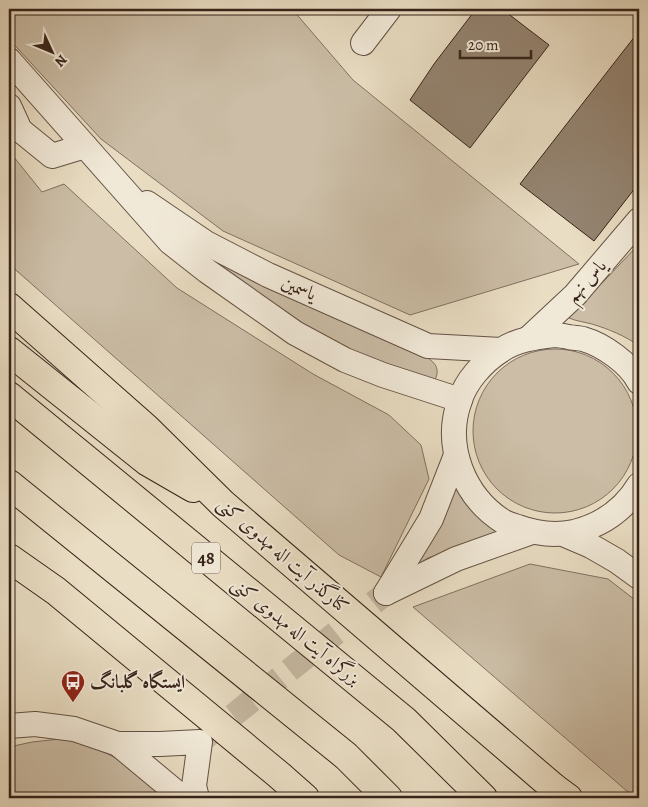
<svg xmlns="http://www.w3.org/2000/svg" width="648" height="807" font-family="Alegreya,Amiri,serif">
	<rect width="100%" height="100%" fill="#e9ddc3"/>
	<filter id="stains"><feTurbulence type="fractalNoise" baseFrequency=".004" numOctaves="4"/><feColorMatrix values="0 0 0 0 .2 0 0 0 0 .09 0 0 0 0 .02 0 0 0 .5 -.17"/></filter>
	<radialGradient id="worn" r=".72"><stop offset=".6" stop-color="#630" stop-opacity="0"/><stop offset="1" stop-color="#630" stop-opacity=".3"/></radialGradient>
	<g fill="#cbbda6" stroke="#817060">
		<path d="M9,9H292L353,80L579,264L410,315L223,231L101,139L9,39Z"/>
		<path d="M9,151L42,192L64,184L177,288L313,374L389,415L421,445L429,479L381,577L339,555L9,264Z"/>
		<path d="M163,224L415,350C427,358 443,363 435,380H431L324,342Z"/>
		<path d="M639,244V346C626,336 608,329 592,324C584,322 576,321 569,318L567,313L604,281Z"/>
		<circle cx="555" cy="431" r="82"/>
		<path d="M454,478L506,531L428,558L402,575Z"/>
		<path d="M530,564L608,579L639,603V798H635L413,607Z"/>
		<path d="M60,739L81,742L108,754L119,760L166,798H9V747L32,742Z"/>
	</g>
	<g fill="#948471" stroke="#372319">
		<path d="M476,9H502L549,45L470,148L410,100L434,64Z"/>
		<path d="M639,31V183L594,241L520,184Z"/>
	</g>
	<g fill="none" stroke-linecap="round" stroke-linejoin="round">
		<path stroke="#c5b8a1" stroke-width="24" stroke-dasharray="24 12" stroke-linecap="butt" d="M205,738L386,593"/>
		<g stroke="#645244" stroke-width="26">
			<g id="minor">
				<path d="M363,43L389,9"/>
				<path d="M9,60L170,242L207,271L295,333L345,360L383,375L460,400"/>
				<path d="M9,106L20,130L52,156L85,146"/>
				<path d="M147,203L206,243L268,275L428,346L501,350"/>
				<path d="M529,338L575,295L639,220"/>
				<path d="M639,382C630,364 604,345 583,339C579,338 573,338 569,337C563,336 559,335 554,335C536,337 515,340 500,351C483,362 466,381 460,400C443,446 464,497 504,522C508,524 514,526 518,527C537,534 554,536 574,532C602,525 624,510 639,485"/>
				<path d="M563,534L591,546L617,561L639,577"/>
				<path d="M386,593L456,559L532,532"/>
				<path d="M386,593L431,519L456,455"/>
				<path d="M9,726L35,724L74,729L118,744L183,798"/>
				<path d="M118,744H160L200,742L194,786L197,798"/>
			</g>
		</g>
		<g stroke="#372319" stroke-width="30">
			<g id="major">
				<path d="M9,307L146,428L223,504L553,787L562,798"/>
				<path d="M9,351L148,462L193,488"/>
				<path d="M9,558L56,591L279,775L305,798"/>
			</g>
		</g>
		<g stroke="#372319" stroke-width="30">
			<g id="highway">
				<path d="M9,396L404,720L483,798"/>
				<path d="M9,484L346,756L388,798"/>
				<path d="M553,787L568,798"/>
			</g>
		</g>
		<use href="#minor" stroke="#f1e9d8" stroke-width="24"/>
		<use href="#major" stroke="#e9ddc3" stroke-width="28"/>
		<use href="#highway" stroke="#e9ddc3" stroke-width="28"/>
	</g>
	<defs>
		<g id="bus-pin" transform="scale(1.25)"><path d="M0 17L-7.5 6A9.5 9.5 0 1 1 7.5 6Z" fill="#8f2418" stroke="#f1e9d8"/><path d="M-5-6H5V4H4V6H2V4H-2V6H-4V4H-5ZM-3.5-4V0h7V-4ZM-3.5 1.2v1.5H-2V1.2ZM2 1.2v1.5H3.5V1.2Z" fill="#fff"/></g>
	</defs>
	<g fill-rule="evenodd">
		<use href="#bus-pin" x="73" y="682"/>
	</g>
	<g text-anchor="middle" dominant-baseline="central" stroke-width="4" stroke-linejoin="round" paint-order="stroke">
		<rect fill="#f1e9d8" stroke="#6f5e52" stroke-width="1" x="192" y="542.5" width="28" height="31" rx="4"/>
		<g font-size="18" font-weight="bold" fill="#372319">
			<text x="206" y="558">48</text>
		</g>
		<g font-size="19" fill="#372319" stroke="#f1e9d8">
			<text transform="translate(586 281) rotate(-48)">یاس نهم</text>
			<text transform="translate(299 288) rotate(23)">یاسمین</text>
			<text transform="translate(283 555) rotate(41)">کنارگذر آیت اله مهدوی کنی</text>
			<text transform="translate(296 631) rotate(39)">بزرگراه آیت اله مهدوی کنی</text>
		</g>
		<g font-size="19" font-weight="bold" fill="#372319" stroke="#f1e9d8" text-anchor="start">
			<text x="90" y="682">ایستگاه گلبانگ</text>
		</g>
	</g>
	<rect width="648" height="807" fill="none" stroke="#e9ddc3" stroke-width="30"/>
	<rect x="10" y="10" width="628" height="787" fill="none" stroke="#372319" stroke-width="2.5"/>
	<rect x="15" y="15" width="618" height="777" fill="none" stroke="#372319"/>
	<g transform="translate(52 52) rotate(134)" stroke="#f1e9d8" stroke-width="4" paint-order="stroke">
	<path d="M0-4L9 19L0 12L-9 19Z" fill="#372319"/>
	<text y="-8" font-size="14" font-weight="bold" text-anchor="middle" fill="#372319">N</text>
	</g>
	<path d="M460 50v8h71v-8" fill="none" stroke="#372319" stroke-width="2.5"/>
	<text x="468" y="50" font-size="15" fill="#372319" stroke="#f1e9d8" stroke-width="4" paint-order="stroke">20 m</text>
	<rect width="100%" height="100%" filter="url(#stains)"/>
	<rect width="100%" height="100%" fill="url(#worn)"/>
</svg>
